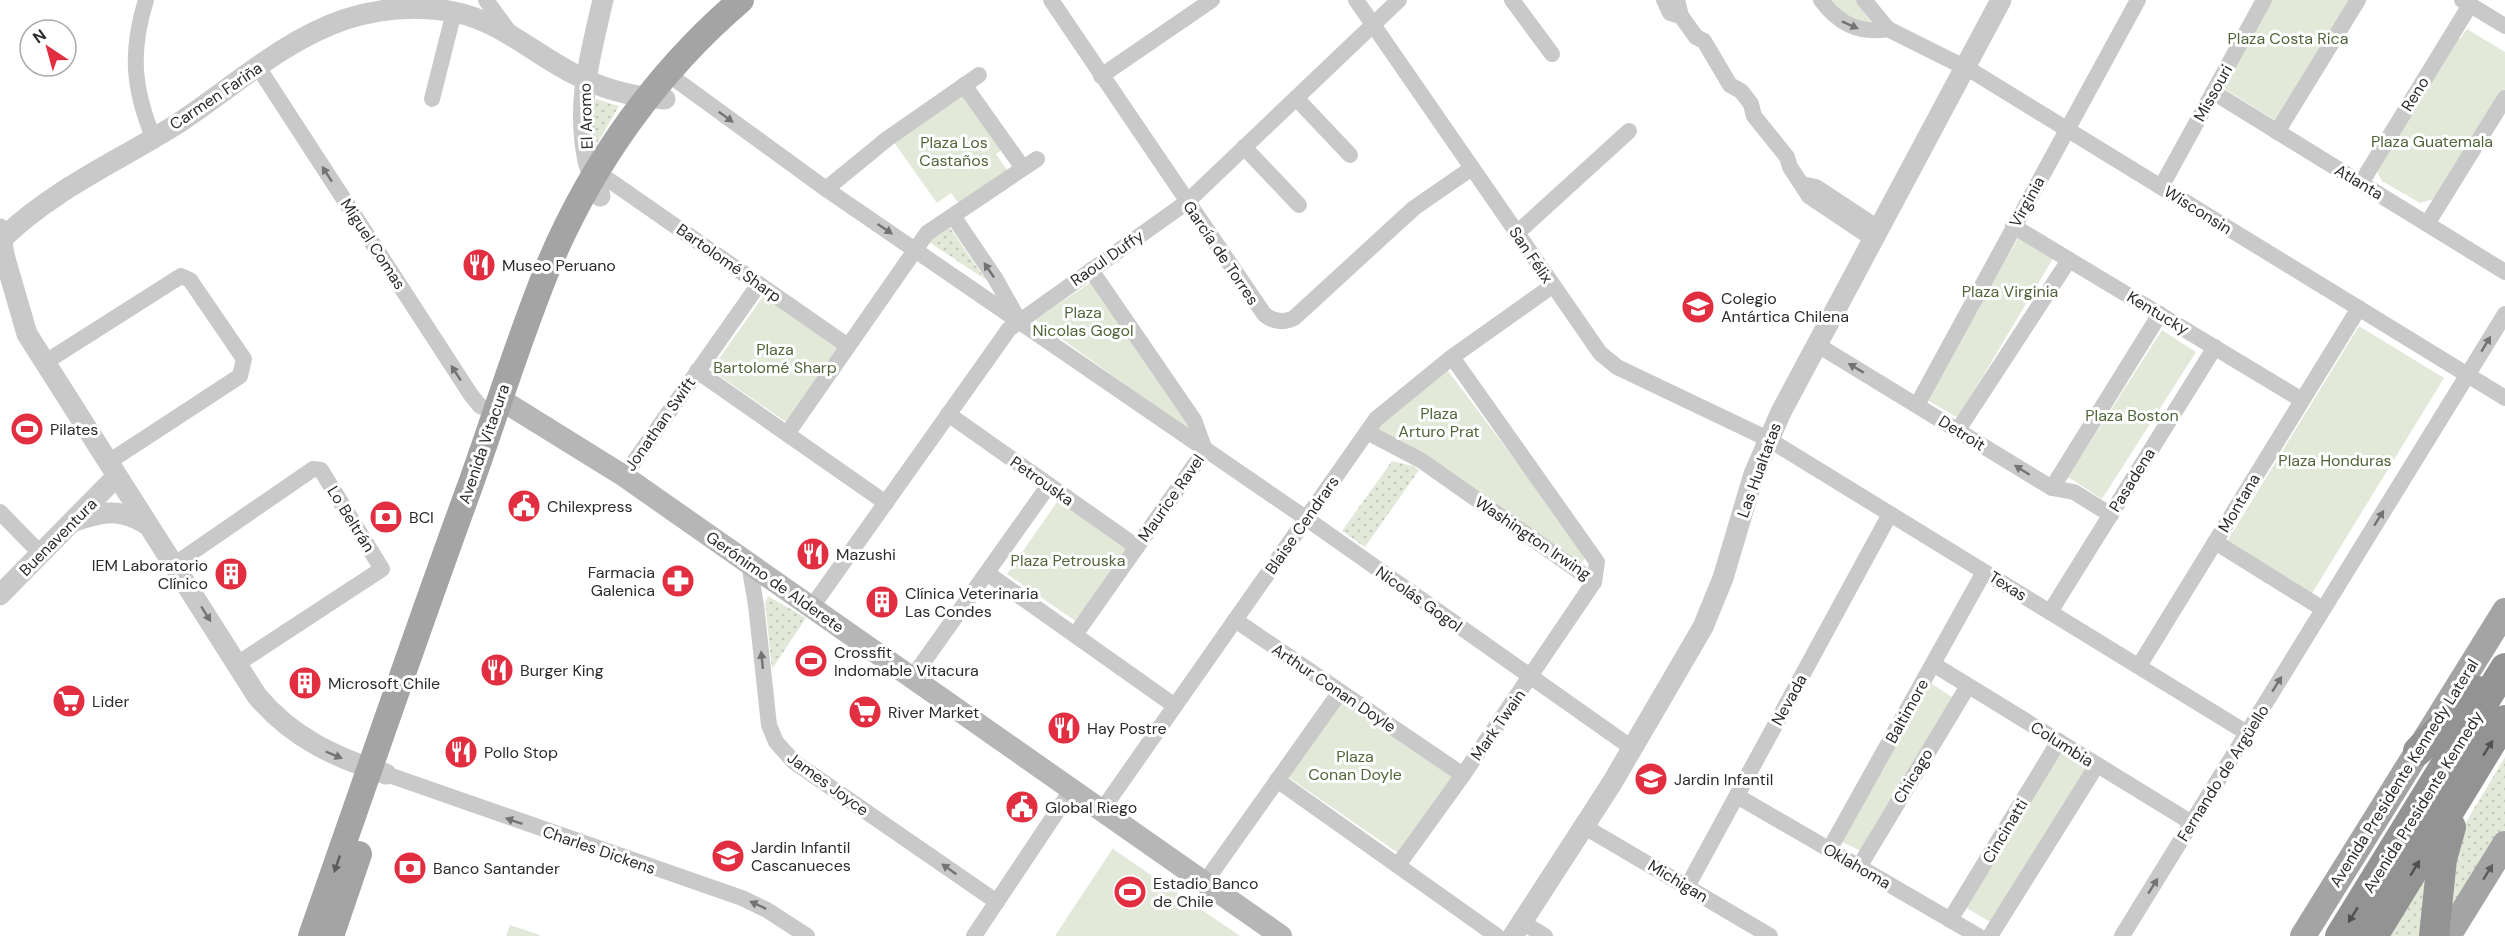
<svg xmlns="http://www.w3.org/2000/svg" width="2505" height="936" font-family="'DM Sans',sans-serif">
	<defs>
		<pattern id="grass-dots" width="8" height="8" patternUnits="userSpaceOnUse" patternTransform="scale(1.5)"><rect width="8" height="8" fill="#e2e9d9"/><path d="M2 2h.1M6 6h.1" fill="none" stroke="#c2c8ba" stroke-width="1.8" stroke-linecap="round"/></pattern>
	</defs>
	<rect width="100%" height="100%" fill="#fff"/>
	<g fill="url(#grass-dots)">
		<path d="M596,99L619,106L597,144L591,114Z"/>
		<path d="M948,225L986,280L926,240Z"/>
		<path d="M1392,461L1413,466L1419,470L1365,547L1342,531Z"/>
		<path d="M768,596L806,618L772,669L765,603Z"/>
		<path d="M2505,757V830L2440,936L2455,854L2466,822Z"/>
		<path d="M2435,861L2427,936H2389Z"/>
	</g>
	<g fill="#e2e9d9">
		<path d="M1829,0H1855L1873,25L1849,18Z"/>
		<path d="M2268,0H2353L2278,122L2218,85Z"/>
		<path d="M2467,29L2505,52V89L2440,194L2434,199L2420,203L2382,181L2377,171L2458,38L2460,39Z"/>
		<path d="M964,91L1005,148L996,154L1007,170L959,204L951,193L937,203L893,141Z"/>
		<path d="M2020,235L2055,255L1958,418L1924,398Z"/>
		<path d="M1091,282L1197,436L1035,320Z"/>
		<path d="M764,295L839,347L786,422L711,370Z"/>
		<path d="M2359,326L2444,378L2311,595L2226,543Z"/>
		<path d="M2162,330L2196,352L2102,499L2068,477Z"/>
		<path d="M1446,368L1587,556L1579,565L1371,429Z"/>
		<path d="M1059,499L1129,546L1077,622L1007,574Z"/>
		<path d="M1926,680L1955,699L1863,852L1838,840Z"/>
		<path d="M1343,698L1456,777L1401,855L1288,777Z"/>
		<path d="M2058,751L2089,771L1994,924L1963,906Z"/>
		<path d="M1113,848V849L1240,936H1055Z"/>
		<path d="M510,925L540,935L539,936H506Z"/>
	</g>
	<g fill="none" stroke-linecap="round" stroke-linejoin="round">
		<g stroke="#c9c9c9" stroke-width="16">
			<path d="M146,0C130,51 133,88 153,137"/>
			<path d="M486,0L510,33"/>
			<path d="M1051,0L1264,314C1273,322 1283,323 1294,318L1414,208L1472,168"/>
			<path d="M1356,0L1600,353L1617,367L1768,439L2247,733"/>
			<path d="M1512,0L1552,54"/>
			<path d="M1664,0L1670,13L1681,16"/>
			<path d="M1677,0L1681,16L1696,37L1704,41L1730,85L1741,91L1751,104L1754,116L1787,157L1790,167L1809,196L1873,239"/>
			<path d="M1821,0C1838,23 1858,34 1888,29"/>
			<path d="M1864,0L1888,29L1972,71L2505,398"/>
			<path d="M2462,0L2505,26"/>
			<path d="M258,67L471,395L480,406L496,413"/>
			<path d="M1101,76L1212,0"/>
			<path d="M679,82L826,189L1307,519L1632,748"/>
			<path d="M964,85L1023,168"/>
			<path d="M2213,92L2505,272"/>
			<path d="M1296,98L1350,155"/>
			<path d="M432,99L454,12"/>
			<path d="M2277,132L2358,0"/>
			<path d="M1244,147L1299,205"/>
			<path d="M609,180L848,346"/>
			<path d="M2361,183L2470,5"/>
			<path d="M1802,184L1816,187L1878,228"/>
			<path d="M2161,187L2264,0"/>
			<path d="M826,189L887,139L979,75"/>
			<path d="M953,216L995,278L1017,317"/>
			<path d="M2427,224L2505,98"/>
			<path d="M2013,226L2302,400"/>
			<path d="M1517,233L1629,131"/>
			<path d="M1816,344L2052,488L2074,492L2111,515"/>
			<path d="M44,363L181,276L190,280L244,359L240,376L107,463"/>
			<path d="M697,371L886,503"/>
			<path d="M1917,405L2138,0"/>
			<path d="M948,414L1137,547"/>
			<path d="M1958,430L2069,260"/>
			<path d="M1367,432L1422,461L1594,582"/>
			<path d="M787,434L927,233L1037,159"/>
			<path d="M624,476L759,284"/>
			<path d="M2052,488L2160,314"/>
			<path d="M0,512L42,555"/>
			<path d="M2215,542L2323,609"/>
			<path d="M175,564L313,469L321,470L382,569L237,664"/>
			<path d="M749,564L756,605L769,725L776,742L794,762L997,902"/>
			<path d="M987,573L1175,706"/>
			<path d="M811,608L1009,329L1187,202L1399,0"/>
			<path d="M2050,612L2215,347"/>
			<path d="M1235,620L1463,775"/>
			<path d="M1075,635L1205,450L1194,420L1091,270"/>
			<path d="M1933,664L2192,823"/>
			<path d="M2139,666L2359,308"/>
			<path d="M912,678L1049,485"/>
			<path d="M386,774L742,898L767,910L807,936"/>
			<path d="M1277,780L1497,936"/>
			<path d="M1737,796L1978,936"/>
			<path d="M1102,810L1376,419L1452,357L1552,286"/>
			<path d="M1585,827L1770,936"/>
			<path d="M1829,850L1984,572"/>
			<path d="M1398,865L1463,775L1594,582L1597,562L1452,357"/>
			<path d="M1859,867L1968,686"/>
			<path d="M1205,882L1340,692"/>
			<path d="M1687,887L1890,514"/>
			<path d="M1950,920L2059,741"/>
			<path d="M1522,922L1545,936"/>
			<path d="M974,936L1072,789"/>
			<path d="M1990,936L2097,765"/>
			<path d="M2122,936L2505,314"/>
		</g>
		<g stroke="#c9c9c9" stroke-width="21">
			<path d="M600,196C597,184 591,173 588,161C576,102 590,57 603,0"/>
			<path d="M0,229L4,255L27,334L257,696C292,738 335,757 386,774"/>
			<path d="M0,241C51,190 117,162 177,124C232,88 283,40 346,19C381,8 418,5 454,12C500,21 533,53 574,74C602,89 633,97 665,99"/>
			<path d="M75,521C105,511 120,508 148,525"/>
			<path d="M0,595L116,477"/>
			<path d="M1513,936L1612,783L1703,627L1723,578L1754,474L1781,412L2001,0"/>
		</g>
		<path stroke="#b6b6b6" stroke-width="22" d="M500,399L624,476L1281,936"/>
		<g stroke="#a4a4a4" stroke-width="26">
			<path d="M311,936C364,786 415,636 470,486C497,411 520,334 551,260C594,160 659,70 741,0"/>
			<path d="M331,936L359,854"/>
			<path d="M2303,936L2505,611"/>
			<path d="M2448,936L2505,844"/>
		</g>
		<g stroke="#939393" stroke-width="30">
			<path d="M2418,751L2478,691"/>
			<path d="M2340,936L2505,668"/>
			<path d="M2373,936L2505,720"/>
			<path d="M2434,936L2442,859L2451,827"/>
		</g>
	</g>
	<defs><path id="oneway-solid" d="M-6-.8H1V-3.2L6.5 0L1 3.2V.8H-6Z" transform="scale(1.5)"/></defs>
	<g fill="#737373">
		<use href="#oneway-solid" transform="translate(1850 25) rotate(24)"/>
		<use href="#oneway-solid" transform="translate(726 117) rotate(36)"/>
		<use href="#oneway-solid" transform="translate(327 174) rotate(-123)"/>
		<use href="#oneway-solid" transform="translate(885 229) rotate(34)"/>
		<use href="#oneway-solid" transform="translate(989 270) rotate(-124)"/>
		<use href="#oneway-solid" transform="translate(2486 344) rotate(-59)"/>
		<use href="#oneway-solid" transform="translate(1856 368) rotate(-149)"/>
		<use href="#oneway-solid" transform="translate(456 373) rotate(-123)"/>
		<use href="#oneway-solid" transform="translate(2022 470) rotate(-148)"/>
		<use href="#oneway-solid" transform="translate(2379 518) rotate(-58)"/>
		<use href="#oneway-solid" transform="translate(206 614) rotate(58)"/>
		<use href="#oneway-solid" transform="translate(762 660) rotate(-96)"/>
		<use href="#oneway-solid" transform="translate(2277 684) rotate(-58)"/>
		<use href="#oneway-solid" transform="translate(334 755) rotate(23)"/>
		<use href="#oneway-solid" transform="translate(514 821) rotate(-161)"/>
		<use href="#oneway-solid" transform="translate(949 869) rotate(-145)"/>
		<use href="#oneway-solid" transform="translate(2153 886) rotate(-58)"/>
		<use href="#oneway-solid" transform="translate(758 905) rotate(-155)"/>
	</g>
	<g fill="#505050">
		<use href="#oneway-solid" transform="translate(2488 748) rotate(-58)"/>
		<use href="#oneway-solid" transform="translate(2415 868) rotate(-59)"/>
		<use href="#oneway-solid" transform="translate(2353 915) rotate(122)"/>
	</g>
	<g fill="#5c5c5c">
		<use href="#oneway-solid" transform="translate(337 864) rotate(109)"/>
		<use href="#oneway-solid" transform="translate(2488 872) rotate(-58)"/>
	</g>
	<defs>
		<g id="restaurant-disc" transform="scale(1.725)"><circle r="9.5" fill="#e22e41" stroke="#fff"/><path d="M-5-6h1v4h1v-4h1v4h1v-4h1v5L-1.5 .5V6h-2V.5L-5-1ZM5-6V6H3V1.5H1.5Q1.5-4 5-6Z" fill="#fff"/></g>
		<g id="school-disc" transform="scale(1.725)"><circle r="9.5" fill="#e22e41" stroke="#fff"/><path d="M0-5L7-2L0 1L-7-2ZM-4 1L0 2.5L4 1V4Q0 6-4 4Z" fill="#fff"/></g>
		<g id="stadium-disc" transform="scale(1.725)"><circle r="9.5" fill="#e22e41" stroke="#fff"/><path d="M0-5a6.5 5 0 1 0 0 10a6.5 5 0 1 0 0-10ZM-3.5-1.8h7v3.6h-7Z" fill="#fff"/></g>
		<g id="civic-disc" transform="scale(1.725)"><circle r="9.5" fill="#e22e41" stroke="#fff"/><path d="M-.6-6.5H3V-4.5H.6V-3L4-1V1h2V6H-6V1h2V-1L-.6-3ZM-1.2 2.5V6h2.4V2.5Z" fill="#fff"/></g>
		<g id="bank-disc" transform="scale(1.725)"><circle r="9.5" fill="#e22e41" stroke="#fff"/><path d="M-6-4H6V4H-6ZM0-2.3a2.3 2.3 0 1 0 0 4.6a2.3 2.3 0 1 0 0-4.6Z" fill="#fff"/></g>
		<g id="building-disc" transform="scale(1.725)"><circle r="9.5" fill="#e22e41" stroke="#fff"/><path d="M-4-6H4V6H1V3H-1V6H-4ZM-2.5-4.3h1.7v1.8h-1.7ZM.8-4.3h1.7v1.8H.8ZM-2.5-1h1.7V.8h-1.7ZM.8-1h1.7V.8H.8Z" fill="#fff"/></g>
		<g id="pharmacy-disc" transform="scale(1.725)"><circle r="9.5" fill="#e22e41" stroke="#fff"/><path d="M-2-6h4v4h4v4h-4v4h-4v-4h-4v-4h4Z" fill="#fff"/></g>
		<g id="supermarket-disc" transform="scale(1.725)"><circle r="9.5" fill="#e22e41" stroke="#fff"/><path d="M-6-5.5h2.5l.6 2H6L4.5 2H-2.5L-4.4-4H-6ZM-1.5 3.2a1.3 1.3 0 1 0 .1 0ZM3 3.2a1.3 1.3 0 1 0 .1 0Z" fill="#fff"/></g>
	</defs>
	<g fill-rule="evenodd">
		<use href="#restaurant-disc" x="479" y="265"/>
		<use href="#school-disc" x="1698" y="307"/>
		<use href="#stadium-disc" x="27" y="429"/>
		<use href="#civic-disc" x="524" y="506"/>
		<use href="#bank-disc" x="386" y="517"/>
		<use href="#restaurant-disc" x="813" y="554"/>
		<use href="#building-disc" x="231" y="574"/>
		<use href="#pharmacy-disc" x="678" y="581"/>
		<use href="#building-disc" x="882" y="602"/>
		<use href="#stadium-disc" x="811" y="661"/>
		<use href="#restaurant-disc" x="497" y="670"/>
		<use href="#building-disc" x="305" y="683"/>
		<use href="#supermarket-disc" x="69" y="701"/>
		<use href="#supermarket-disc" x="865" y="712"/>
		<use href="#restaurant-disc" x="1064" y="728"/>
		<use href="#restaurant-disc" x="461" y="752"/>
		<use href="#school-disc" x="1651" y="779"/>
		<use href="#civic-disc" x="1022" y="807"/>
		<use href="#school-disc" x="728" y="856"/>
		<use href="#bank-disc" x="410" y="868"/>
		<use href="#stadium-disc" x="1130" y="892"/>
	</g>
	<g text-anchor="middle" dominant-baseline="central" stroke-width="6" stroke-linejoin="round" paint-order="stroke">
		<g font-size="16" fill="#50663a" stroke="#fff">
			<text x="2288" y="38">Plaza Costa Rica</text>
			<text x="2432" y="141">Plaza Guatemala</text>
			<text x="954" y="142">Plaza Los<tspan x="954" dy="18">Castaños</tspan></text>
			<text x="2010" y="291">Plaza Virginia</text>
			<text x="1083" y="312">Plaza<tspan x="1083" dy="18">Nicolas Gogol</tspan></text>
			<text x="775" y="349">Plaza<tspan x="775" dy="18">Bartolomé Sharp</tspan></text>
			<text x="1439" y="413">Plaza<tspan x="1439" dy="18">Arturo Prat</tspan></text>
			<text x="2132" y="415">Plaza Boston</text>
			<text x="2335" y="460">Plaza Honduras</text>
			<text x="1068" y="560">Plaza Petrouska</text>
			<text x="1355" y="756">Plaza<tspan x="1355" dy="18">Conan Doyle</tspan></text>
		</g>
		<g font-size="16" fill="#2c2c2c" stroke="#fff">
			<text transform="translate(2213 93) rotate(-61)">Missouri</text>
			<text transform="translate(2415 94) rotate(-58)">Reno</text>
			<text transform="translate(216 96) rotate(-34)">Carmen Fariña</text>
			<text transform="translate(586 116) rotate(-92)">El Aromo</text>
			<text transform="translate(2359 182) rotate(31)">Atlanta</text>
			<text transform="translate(2027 202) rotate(-61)">Virginia</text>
			<text transform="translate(2198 210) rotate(32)">Wisconsin</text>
			<text transform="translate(373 244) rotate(57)">Miguel Comas</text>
			<text transform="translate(1221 253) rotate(56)">García de Torres</text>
			<text transform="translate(1531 255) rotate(56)">San Félix</text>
			<text transform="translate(1107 258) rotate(-35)">Raoul Duffy</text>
			<text transform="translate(729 263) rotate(35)">Bartolomé Sharp</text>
			<text transform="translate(2158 313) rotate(31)">Kentucky</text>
			<text transform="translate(660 424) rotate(-55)">Jonathan Swift</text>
			<text transform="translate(1962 433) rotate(32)">Detroit</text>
			<text transform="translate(484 444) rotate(-71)">Avenida Vitacura</text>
			<text transform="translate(1759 470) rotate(-70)">Las Hualtatas</text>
			<text transform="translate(2132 480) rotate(-58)">Pasadena</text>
			<text transform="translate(1042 481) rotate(35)">Petrouska</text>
			<text transform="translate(1171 498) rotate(-55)">Maurice Ravel</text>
			<text transform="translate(2239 503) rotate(-59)">Montana</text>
			<text transform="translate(351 519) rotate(58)">Lo Beltrán</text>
			<text transform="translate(1302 525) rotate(-55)">Blaise Cendrars</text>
			<text transform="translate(58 537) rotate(-45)">Buenaventura</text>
			<text transform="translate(1533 538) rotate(34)">Washington Irwing</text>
			<text transform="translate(775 582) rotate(35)">Gerónimo de Alderete</text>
			<text transform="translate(2008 586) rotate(32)">Texas</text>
			<text transform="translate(1419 599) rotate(35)">Nicolás Gogol</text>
			<text transform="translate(1334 688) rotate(34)">Arthur Conan Doyle</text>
			<text transform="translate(1789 700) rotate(-61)">Nevada</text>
			<text transform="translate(1907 711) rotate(-61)">Baltimore</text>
			<text transform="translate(1498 725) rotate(-55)">Mark Twain</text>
			<text transform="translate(2062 744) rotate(32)">Columbia</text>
			<text transform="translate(2223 773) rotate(-58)">Fernando de Argüello</text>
			<text transform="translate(2404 773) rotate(-58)">Avenida Presidente Kennedy Lateral</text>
			<text transform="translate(1913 776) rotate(-59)">Chicago</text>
			<text transform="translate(828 784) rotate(36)">James Joyce</text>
			<text transform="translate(2423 802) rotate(-58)">Avenida Presidente Kennedy</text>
			<text transform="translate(2005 831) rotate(-59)">Cincinatti</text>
			<text transform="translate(599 850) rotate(19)">Charles Dickens</text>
			<text transform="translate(1857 866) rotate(30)">Oklahoma</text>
			<text transform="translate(1678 881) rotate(31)">Michigan</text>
		</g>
		<g font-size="16" fill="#2c2c2c" stroke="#fff" text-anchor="start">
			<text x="502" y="265">Museo Peruano</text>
			<text x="1721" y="298">Colegio<tspan x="1721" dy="18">Antártica Chilena</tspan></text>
			<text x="50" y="429">Pilates</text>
			<text x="547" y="506">Chilexpress</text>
			<text x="409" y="517">BCI</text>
			<text x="836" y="554">Mazushi</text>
			<text x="208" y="565" text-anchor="end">IEM Laboratorio<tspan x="208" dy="18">Clínico</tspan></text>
			<text x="655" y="572" text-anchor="end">Farmacia<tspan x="655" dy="18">Galenica</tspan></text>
			<text x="905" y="593">Clínica Veterinaria<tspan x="905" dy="18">Las Condes</tspan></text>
			<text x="834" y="652">Crossfit<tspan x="834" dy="18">Indomable Vitacura</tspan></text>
			<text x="520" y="670">Burger King</text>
			<text x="328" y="683">Microsoft Chile</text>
			<text x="92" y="701">Lider</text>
			<text x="888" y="712">River Market</text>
			<text x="1087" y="728">Hay Postre</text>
			<text x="484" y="752">Pollo Stop</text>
			<text x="1674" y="779">Jardin Infantil</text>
			<text x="1045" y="807">Global Riego</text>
			<text x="751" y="847">Jardin Infantil<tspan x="751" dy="18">Cascanueces</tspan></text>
			<text x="433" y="868">Banco Santander</text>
			<text x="1153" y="883">Estadio Banco<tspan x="1153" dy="18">de Chile</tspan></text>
		</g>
	</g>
	<g transform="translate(48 48) rotate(324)"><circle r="28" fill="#ffffff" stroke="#ababab" stroke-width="1.5"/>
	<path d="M0-4.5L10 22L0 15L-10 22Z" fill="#e22e41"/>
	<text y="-9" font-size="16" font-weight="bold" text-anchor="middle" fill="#2c2c2c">N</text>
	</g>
</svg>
